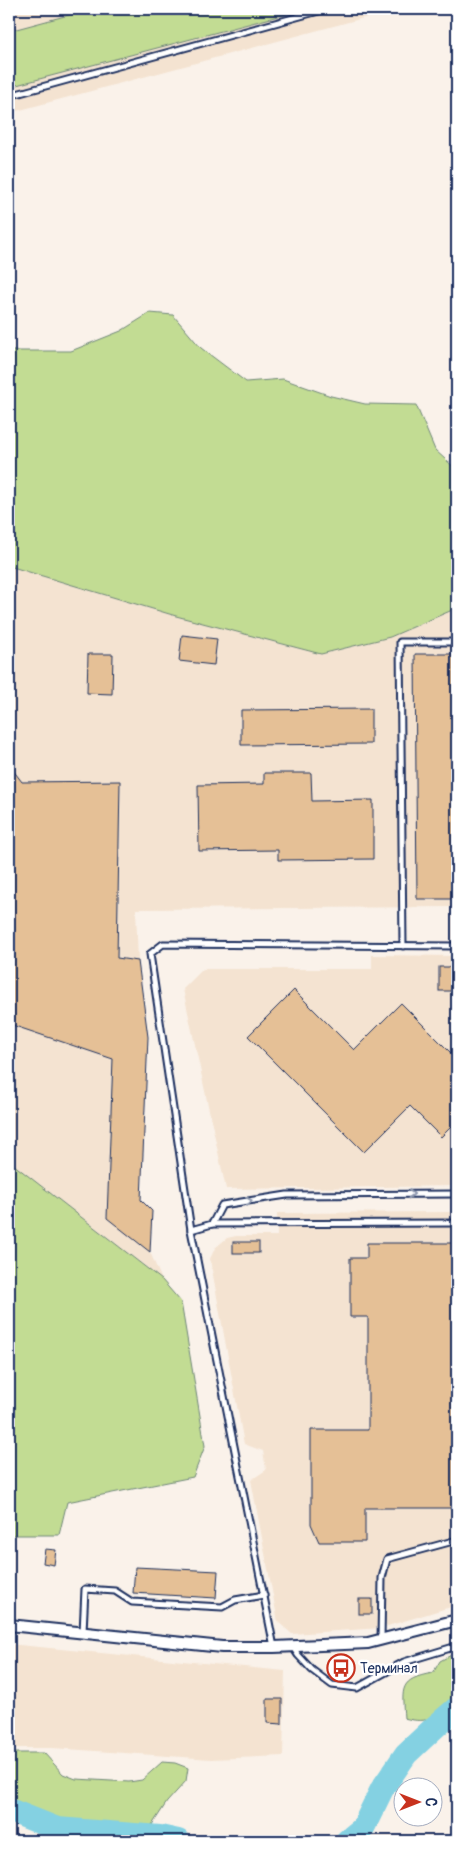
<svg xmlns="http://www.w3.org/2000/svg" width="466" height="1850" font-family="Pangolin,sans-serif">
	<rect width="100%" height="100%" fill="#faf2ea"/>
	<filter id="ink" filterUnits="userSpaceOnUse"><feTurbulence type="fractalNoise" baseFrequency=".02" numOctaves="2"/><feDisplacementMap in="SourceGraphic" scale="10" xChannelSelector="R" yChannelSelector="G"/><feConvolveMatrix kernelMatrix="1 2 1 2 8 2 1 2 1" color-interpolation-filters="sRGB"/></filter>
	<g filter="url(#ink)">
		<g fill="#f4e3d1">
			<path d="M9,9H397L9,113Z"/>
			<path d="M9,566L176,616L321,654L390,637L457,608V907L136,909L138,961L148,1037L141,1200L152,1211L150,1252L162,1280L9,1161Z"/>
			<path d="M372,955L457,956V1186L226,1189L183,989L203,969H372Z"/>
			<path d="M457,1212V1605L381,1628L292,1634L278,1622L251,1480L266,1470L263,1451L244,1444L210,1259L215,1248L227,1238L236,1236H277V1213Z"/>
			<path d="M9,1644L285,1671L283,1756L211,1759L52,1748H9Z"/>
		</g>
		<g fill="#c2dc93" stroke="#6e8678">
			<path d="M91,9H305L9,87V31Z"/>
			<path d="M150,313L173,315L201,348L246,382L283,379L331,396L365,404L416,405L435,450L457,470V608L390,637L321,654L176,616L9,566V351H71L121,331Z"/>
			<path d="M9,1161L162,1280L181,1302L205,1446L193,1477L67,1502L59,1535H9Z"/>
			<path d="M457,1652V1701C437,1716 430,1725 404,1718C402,1688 399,1679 433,1673L440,1661Z"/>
			<path d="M9,1753H44L63,1774L76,1779L129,1782L142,1780L162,1762L175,1763L188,1768L186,1781L167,1802L152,1825L130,1834L69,1828L56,1825L9,1804Z"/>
		</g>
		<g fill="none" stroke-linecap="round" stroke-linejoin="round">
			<g stroke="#84d1e2" stroke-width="24">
				<path d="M9,1810L57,1829L160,1837L178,1841"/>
				<path d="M347,1841L363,1828L382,1789L406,1754L436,1726L457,1708"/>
			</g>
		</g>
		<g fill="#e5c096" stroke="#1b2f5e">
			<path d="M182,635L217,639L214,665L179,661Z"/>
			<path d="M88,654H113L112,694L87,693Z"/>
			<path d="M415,654H457V899H417Z"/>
			<path d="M371,709V744L241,745V710Z"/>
			<path d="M9,765L22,782L120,781L117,958L138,961L148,1037L141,1200L152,1211L150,1252L107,1218L113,1059L9,1024Z"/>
			<path d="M264,773H311L312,801L373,800V859L278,860V850L199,851L198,785L264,784Z"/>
			<rect x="439" y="967" width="18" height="24"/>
			<path d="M294,990L354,1050L401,1003L457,1059V1121L441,1137L410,1106L364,1152L248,1036Z"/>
			<rect x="233" y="1242" width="26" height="11"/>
			<path d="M367,1243H457V1508H365V1542H319L311,1524V1430H368V1317H350V1258H367Z"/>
			<path d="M45,1549L56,1550L54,1565L43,1563Z"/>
			<path d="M135,1567L218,1571L216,1598L133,1593Z"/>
			<rect x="359" y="1599" width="13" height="15"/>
			<path d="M267,1699H282V1724L267,1723Z"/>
		</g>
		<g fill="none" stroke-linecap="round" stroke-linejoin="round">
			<g stroke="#1b2f5e" stroke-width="9">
				<g id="service">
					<path d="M9,96L326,9"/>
					<path d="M403,946L400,642H457"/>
					<path d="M212,1224L222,1205L287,1195L457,1194"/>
					<path d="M191,1230L150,954L163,944L457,946"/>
					<path d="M83,1632L85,1589L115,1591L132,1602L222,1607L235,1600L264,1595"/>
					<path d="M381,1640L382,1578L387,1559L457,1540"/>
					<path d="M274,1647L191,1230L212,1224L457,1223"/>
					<path d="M293,1647L298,1655L312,1670L332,1685L357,1688L404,1662L457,1646"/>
				</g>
			</g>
			<g stroke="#1b2f5e" stroke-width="14">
				<path id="minor" d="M9,1625L222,1647H274L368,1643L457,1620"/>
			</g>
			<use href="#service" stroke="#fff" stroke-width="5"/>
			<use href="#minor" stroke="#fff" stroke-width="10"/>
		</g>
		<defs><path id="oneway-chevron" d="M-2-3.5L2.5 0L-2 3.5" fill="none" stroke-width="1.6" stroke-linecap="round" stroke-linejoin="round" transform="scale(1.25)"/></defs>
		<g stroke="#8d97ae">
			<use href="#oneway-chevron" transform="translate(411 1194)"/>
			<use href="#oneway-chevron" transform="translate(249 1201) rotate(-8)"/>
		</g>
	</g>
	<defs>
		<g id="bus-ring" transform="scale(1.4375)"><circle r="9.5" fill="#fff" stroke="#c8321e" stroke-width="1.5"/><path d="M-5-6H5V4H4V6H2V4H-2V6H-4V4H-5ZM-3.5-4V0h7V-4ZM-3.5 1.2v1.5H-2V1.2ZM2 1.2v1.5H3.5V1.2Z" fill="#c8321e"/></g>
	</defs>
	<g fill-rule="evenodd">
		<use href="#bus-ring" x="341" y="1668"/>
	</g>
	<g text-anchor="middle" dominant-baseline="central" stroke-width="4.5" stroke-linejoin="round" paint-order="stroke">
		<g font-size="14" fill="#1b2f5e" stroke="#fff" text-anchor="start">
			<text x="360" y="1668">Терминал</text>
		</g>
	</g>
	<rect width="466" height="1850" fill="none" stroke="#fff" stroke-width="30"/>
	<rect x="15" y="15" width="436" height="1820" fill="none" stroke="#1b2f5e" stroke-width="2" filter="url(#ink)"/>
	<g transform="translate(418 1802) rotate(90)"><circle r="24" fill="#ffffff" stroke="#a4acbf"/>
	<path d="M0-4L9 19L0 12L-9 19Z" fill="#c8321e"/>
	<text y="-8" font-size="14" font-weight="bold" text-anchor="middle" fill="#1b2f5e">С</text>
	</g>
</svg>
